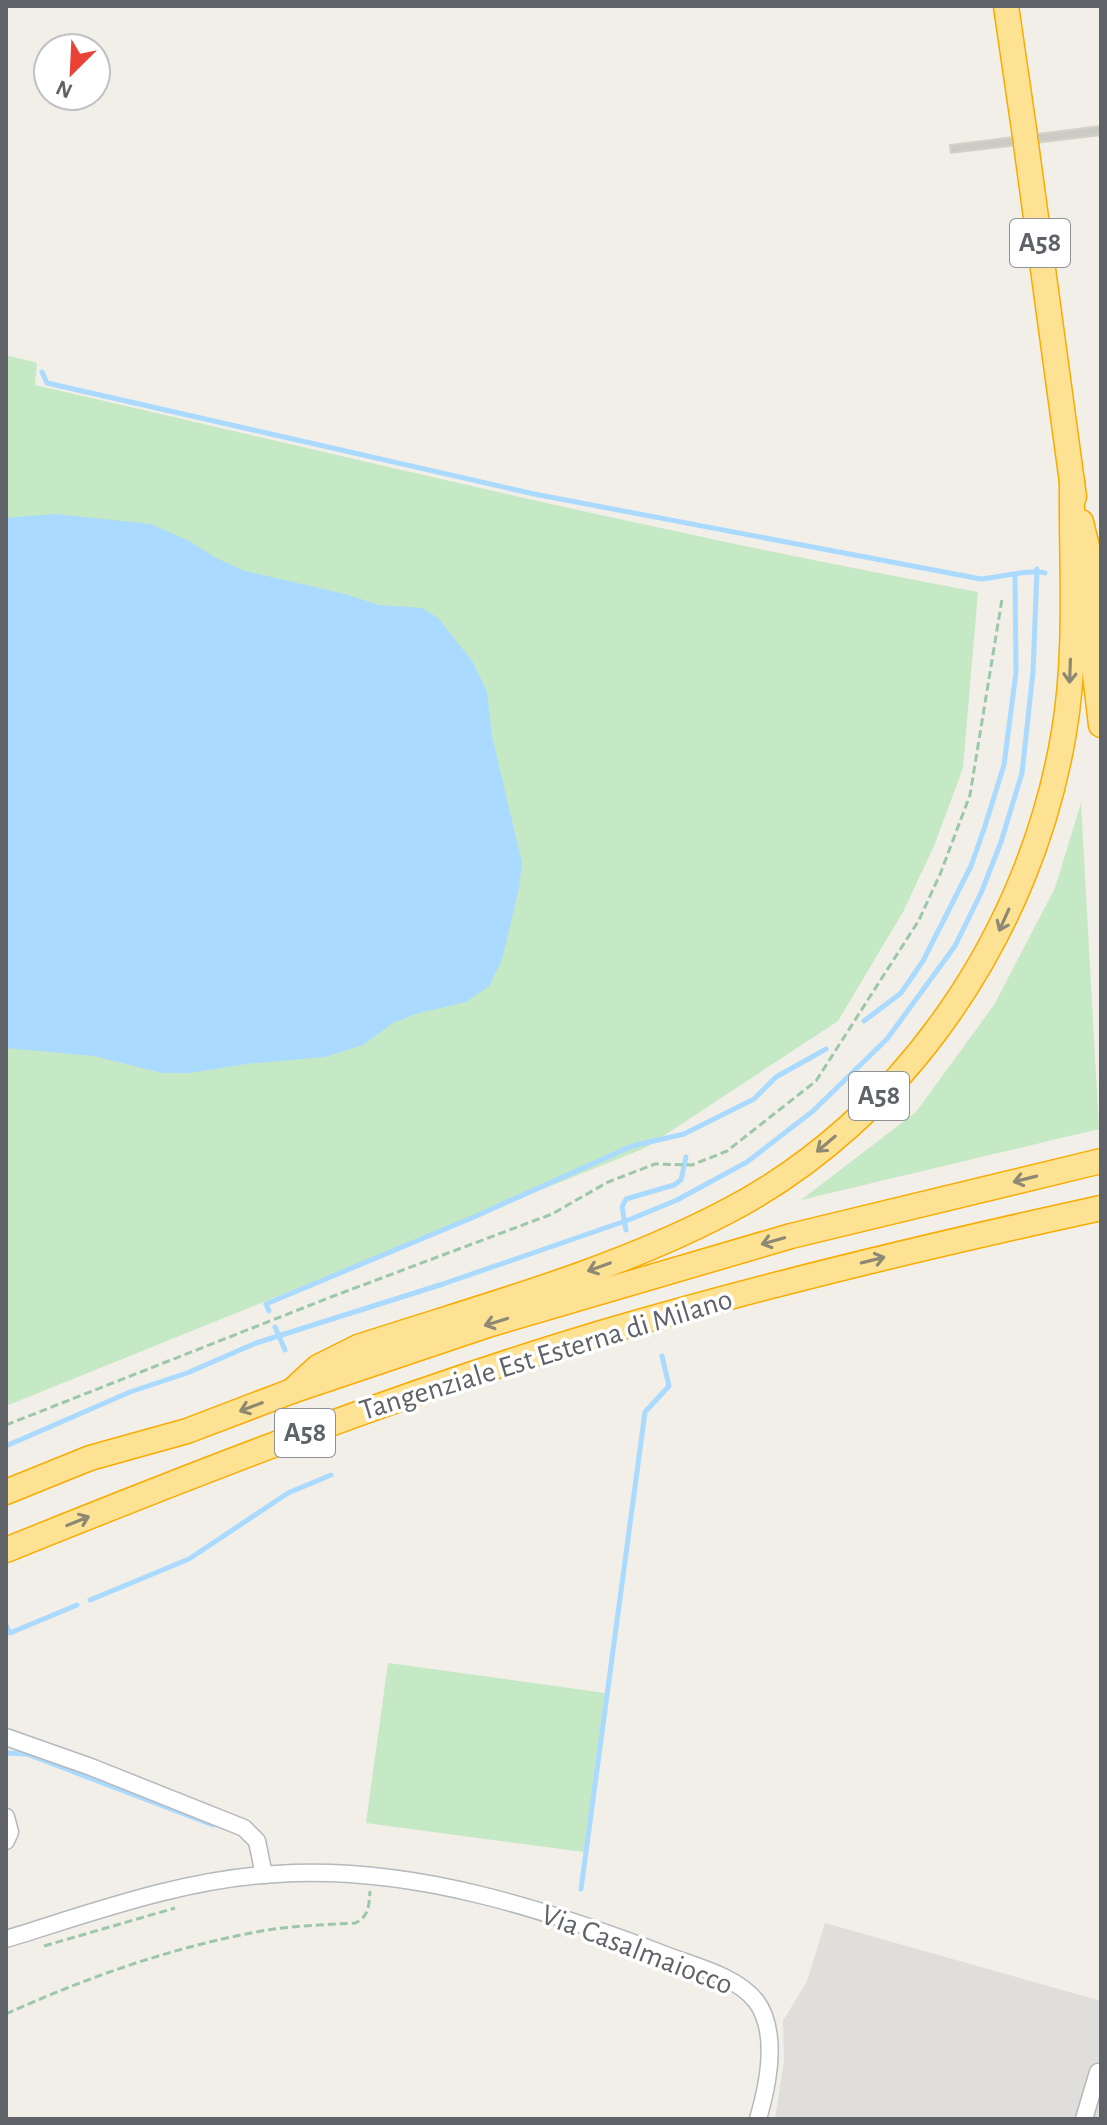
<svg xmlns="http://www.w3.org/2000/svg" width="1107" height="2125" font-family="'Alegreya Sans',sans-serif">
	<rect width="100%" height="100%" fill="#f1efe8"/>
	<path fill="#e0deda" d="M825,1923L1101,2001V2119H775L784,2061L783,2021L807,1981Z"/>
	<g fill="#c5e8c5">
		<path d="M6,355L37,363L35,385C349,457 662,534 978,592L963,768L934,846L903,912L838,1021L645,1148L6,1406Z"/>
		<path d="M1081,803L1099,1129L801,1200L916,1112L994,1005L1055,888Z"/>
		<path d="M388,1663L605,1693L584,1852L366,1823Z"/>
	</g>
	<path fill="#aadaff" d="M55,514L151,524L189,541L218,559L245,571L345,594L379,605L422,608L438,618L472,661L487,691L492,736L522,863L519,888L502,960L489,986L466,1002L419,1013L393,1023L363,1045L325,1057L246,1064L190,1073H162L94,1056L6,1048V518Z"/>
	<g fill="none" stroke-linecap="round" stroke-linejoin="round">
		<g stroke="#aadaff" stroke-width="5">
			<path d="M42,372L47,383L534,494L981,579C996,578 1034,568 1045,573"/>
			<path d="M864,1021L901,993L923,961L971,866L985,826L1004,765L1016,672L1015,576"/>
			<path d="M626,1230L622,1207L626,1199L674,1185L681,1180L686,1157"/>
			<path d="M269,1311L266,1304L474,1217L632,1146L684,1134L754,1099L776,1077L826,1049"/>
			<path d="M275,1327L285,1350"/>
			<path d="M6,1446L130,1392L187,1373L256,1343L443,1284L631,1219L677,1200L747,1162L813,1111L887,1039L955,946L981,893L1001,842L1022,773L1033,672L1037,569"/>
			<path d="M90,1600L189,1559L288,1493L331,1475"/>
			<path d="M6,1625L10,1633L77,1605"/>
			<path d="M6,1753L27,1754L213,1825"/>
			<path d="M581,1889L645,1412L669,1386L662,1356"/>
		</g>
	</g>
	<path fill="#cccac5" stroke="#d6d1c6" stroke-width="2" d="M1101,126V135L951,153L950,145Z"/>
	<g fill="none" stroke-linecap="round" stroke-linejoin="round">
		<g stroke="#b5b8bc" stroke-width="19">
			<g id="minor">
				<path d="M6,1737L91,1767L244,1828L257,1841L264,1875"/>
				<path d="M6,1817L10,1832L6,1841"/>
				<path d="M6,1939C94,1912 183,1879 276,1874C411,1865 546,1909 671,1957C698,1967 737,1977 756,2001C779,2032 768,2085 758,2119"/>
				<path d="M1084,2119L1098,2072"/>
			</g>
		</g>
		<g stroke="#f9ab00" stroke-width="27">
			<g id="highway">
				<path d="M1006,6L1025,136"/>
				<path d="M1026,144L1074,497"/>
				<path d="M1081,522L1101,605"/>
				<path d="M1085,589L1101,725"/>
				<path d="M292,1391L318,1367L358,1347C480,1307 609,1273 724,1213C905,1120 1031,931 1064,732C1078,650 1071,564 1072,481"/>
				<path d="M6,1492L90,1458L187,1431L292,1391L491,1324L791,1236L1101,1161"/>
				<path d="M6,1550C204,1470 403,1392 608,1331C771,1283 936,1244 1101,1208"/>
			</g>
		</g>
		<g stroke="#9cc7a9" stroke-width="3" stroke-dasharray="8 4" stroke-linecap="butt">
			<path d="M6,1425L331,1297L552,1214L608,1182L655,1164L692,1165L727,1151L816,1081L919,920L941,872L970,795L1002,599"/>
			<path d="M44,1946L175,1908"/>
			<path d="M6,2014C83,1979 167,1949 251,1933C285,1926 320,1925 355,1923C369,1917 369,1905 370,1891"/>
		</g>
		<use href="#minor" stroke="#fff" stroke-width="16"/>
		<use href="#highway" stroke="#fde293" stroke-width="24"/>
	</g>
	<defs><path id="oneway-shaft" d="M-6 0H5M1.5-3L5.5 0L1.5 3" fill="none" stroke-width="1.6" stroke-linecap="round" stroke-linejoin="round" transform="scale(2)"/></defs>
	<g stroke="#8e8975">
		<use href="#oneway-shaft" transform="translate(1070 671) rotate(92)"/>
		<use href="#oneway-shaft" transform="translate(1004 920) rotate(114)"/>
		<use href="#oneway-shaft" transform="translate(826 1144) rotate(140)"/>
		<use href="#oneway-shaft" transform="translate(1025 1179) rotate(166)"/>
		<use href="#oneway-shaft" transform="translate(773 1241) rotate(164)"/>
		<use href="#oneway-shaft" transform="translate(873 1260) rotate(-14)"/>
		<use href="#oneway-shaft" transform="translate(599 1267) rotate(160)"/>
		<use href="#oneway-shaft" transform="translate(496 1322) rotate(163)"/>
		<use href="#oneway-shaft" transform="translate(251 1407) rotate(159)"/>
		<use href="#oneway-shaft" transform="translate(78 1521) rotate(-22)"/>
	</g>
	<g text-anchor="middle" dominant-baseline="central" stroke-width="7" stroke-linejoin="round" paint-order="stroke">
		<g fill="#fff" stroke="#8f9295" stroke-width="2">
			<rect x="1010" y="219" width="60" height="48" rx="6"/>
			<rect x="849" y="1072" width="60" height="48" rx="6"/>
			<rect x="275" y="1409" width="60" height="48" rx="6"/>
		</g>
		<g font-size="28" font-weight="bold" fill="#5f6368">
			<text x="1040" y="243">A58</text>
			<text x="879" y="1096">A58</text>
			<text x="305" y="1433">A58</text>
		</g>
		<g font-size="30" fill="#5f6368" stroke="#fff">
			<text transform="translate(546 1355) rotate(-17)">Tangenziale Est Esterna di Milano</text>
			<text transform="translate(637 1950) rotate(21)">Via Casalmaiocco</text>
		</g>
	</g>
	<rect width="1107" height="2125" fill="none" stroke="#5f6368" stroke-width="16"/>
	<g transform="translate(72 72) rotate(204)"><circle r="38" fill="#ffffff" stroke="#bfc1c3" stroke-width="2"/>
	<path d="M0-6L14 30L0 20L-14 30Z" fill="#ea4335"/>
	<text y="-12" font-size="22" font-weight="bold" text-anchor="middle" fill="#5f6368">N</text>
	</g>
</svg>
